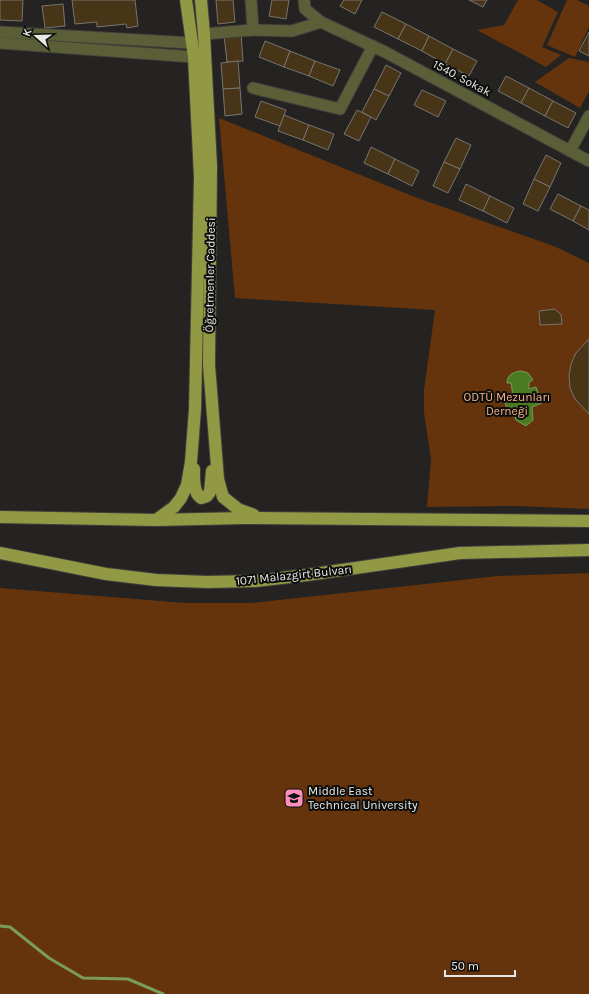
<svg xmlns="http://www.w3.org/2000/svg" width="589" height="994" font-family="Karla,sans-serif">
	<rect width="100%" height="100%" fill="#242321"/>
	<g fill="#66340c">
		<path d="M518,0H537L558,12L542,47L561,55L546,67L477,30L504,25Z"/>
		<path d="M567,0H577L589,6V27L575,57L547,45Z"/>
		<path d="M569,58L589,62V91L580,108L535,82Z"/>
		<path d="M219,118L415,197L556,247L589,263V509L517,506L427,507L431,459L424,412V390L435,310L235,298Z"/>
		<path d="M589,573V994H0V588L185,603H251L498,576Z"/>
	</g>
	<path fill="#4a7a21" stroke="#7a9b5c" d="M521,371L528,373L533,380L529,382V389L536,387L542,403L532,407L533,420L526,426L516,420L514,415L510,416L503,398L513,396L511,383H507C507,375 513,372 521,371Z"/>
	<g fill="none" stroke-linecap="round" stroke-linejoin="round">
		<path stroke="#7a9b5c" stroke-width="3" d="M0,926L10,927L49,958L83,978L128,979L163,994"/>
	</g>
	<g fill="#483417" stroke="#777572">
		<path d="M0,0H23L22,21L0,20Z"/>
		<path d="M72,0H135L138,26L127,28L126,24L97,27V22L75,24Z"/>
		<path d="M216,0H233L235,22L218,24Z"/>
		<path d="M272,0H289L286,19L269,16Z"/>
		<path d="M344,0H362L355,14L340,6Z"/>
		<path d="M469,0H487L483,7Z"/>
		<path d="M63,4L65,26L45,28L42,6Z"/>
		<path d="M382,12L406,24L398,39L374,27Z"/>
		<path d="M406,24L429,36L422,51L398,39Z"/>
		<path d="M589,32V56L579,51Z"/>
		<path d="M241,34L243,61L227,62L224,35Z"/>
		<path d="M429,36L453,49L445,64L422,51Z"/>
		<path d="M265,41L290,51L284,67L259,57Z"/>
		<path d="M453,49L477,61L469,76L445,64Z"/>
		<path d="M290,51L315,61L309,76L284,67Z"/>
		<path d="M238,61L240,88L223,89L221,63Z"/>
		<path d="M315,61L340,70L333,86L309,76Z"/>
		<path d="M386,65L401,73L389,96L374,89Z"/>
		<path d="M506,76L529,88L521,103L498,91Z"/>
		<path d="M240,88L242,114L225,116L223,89Z"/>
		<path d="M529,88L553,101L545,116L521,103Z"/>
		<path d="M374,89L389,96L376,120L362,112Z"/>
		<path d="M422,90L446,101L438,117L414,105Z"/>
		<path d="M261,101L286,110L280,126L255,117Z"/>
		<path d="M553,101L576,113L568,128L545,116Z"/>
		<path d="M357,110L371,117L359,141L344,134Z"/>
		<path d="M284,115L309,125L303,140L278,131Z"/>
		<path d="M309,125L334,134L328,150L303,140Z"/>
		<path d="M456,138L471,145L460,169L444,162Z"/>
		<path d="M371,147L395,159L388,174L364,163Z"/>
		<path d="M546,155L561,163L550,187L534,179Z"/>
		<path d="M395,159L419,171L412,186L388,174Z"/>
		<path d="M444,162L460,169L448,193L433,186Z"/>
		<path d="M534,179L550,187L538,211L523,204Z"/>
		<path d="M466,184L490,196L483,211L459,200Z"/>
		<path d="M558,194L581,206L573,221L550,209Z"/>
		<path d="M490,196L514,208L507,223L483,211Z"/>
		<path d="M581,206L589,210V230L573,221Z"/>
		<path d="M555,309L561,315L562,324L540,325L539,311Z"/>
		<path d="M589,339V414L575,399L570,388L569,376L571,364L576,353Z"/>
	</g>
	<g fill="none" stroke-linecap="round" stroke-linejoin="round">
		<g stroke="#403f3d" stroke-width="13">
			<g id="minor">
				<path d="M251,0L253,30"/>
				<path d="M304,0L305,9L321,22L385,52L589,161"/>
				<path d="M0,32L191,43"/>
				<path d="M204,34L253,30L292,31L321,22"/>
				<path d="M0,43L194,57"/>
				<path d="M253,88L340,109L373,46"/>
				<path d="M570,151L589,116"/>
			</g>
		</g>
		<g stroke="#403f3d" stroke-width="14">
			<g id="major">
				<path d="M201,0L204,34L211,166L209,365L218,479L223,497L238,509L254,515"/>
				<path d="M194,469C194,477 193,493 201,498L207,496L210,492L212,471"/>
				<path d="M0,517L156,520L244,518L589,521"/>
				<path d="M156,520L174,507L181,498L187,485L191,462L195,409L200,177L194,57L186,0"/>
				<path d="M0,553L106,574L156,580L207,582L255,581L307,575L460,553L589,550"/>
			</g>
		</g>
		<use href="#minor" stroke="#5b5f38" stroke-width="11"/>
		<use href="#major" stroke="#929944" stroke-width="12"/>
	</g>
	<defs>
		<g id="university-square" transform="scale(1)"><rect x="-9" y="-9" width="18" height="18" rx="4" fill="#fd8ebe" stroke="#0d0d0c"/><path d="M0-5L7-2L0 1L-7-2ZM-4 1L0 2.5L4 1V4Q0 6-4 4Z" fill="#111"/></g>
	</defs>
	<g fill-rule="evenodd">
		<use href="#university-square" x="294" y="798"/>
	</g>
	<g text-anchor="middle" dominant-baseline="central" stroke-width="4" stroke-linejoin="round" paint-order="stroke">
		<g font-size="12" fill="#e9e8e7" stroke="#0d0d0c">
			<text transform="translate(462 78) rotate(28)">1540. Sokak</text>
			<text transform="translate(210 275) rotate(-89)">Öğretmenler Caddesi</text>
			<text transform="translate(294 575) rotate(-6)">1071 Malazgirt Bulvarı</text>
		</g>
		<g font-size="12" fill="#f7b48a" stroke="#0d0d0c">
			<text x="507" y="397">ODTÜ Mezunları<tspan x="507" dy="14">Derneği</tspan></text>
		</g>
		<g font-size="12" fill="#e9e8e7" stroke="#0d0d0c" text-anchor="start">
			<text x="308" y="791">Middle East<tspan x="308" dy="14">Technical University</tspan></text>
		</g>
	</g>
	<g transform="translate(36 36) rotate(290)" stroke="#0d0d0c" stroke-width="3" paint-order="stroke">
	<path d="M0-3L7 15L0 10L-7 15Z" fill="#e9e8e7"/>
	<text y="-6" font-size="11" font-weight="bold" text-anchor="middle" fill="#e9e8e7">K</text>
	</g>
	<path d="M445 970v6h70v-6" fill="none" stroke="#e9e8e7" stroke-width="2"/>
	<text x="451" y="970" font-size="12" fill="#e9e8e7" stroke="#0d0d0c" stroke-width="3" paint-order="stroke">50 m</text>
</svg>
